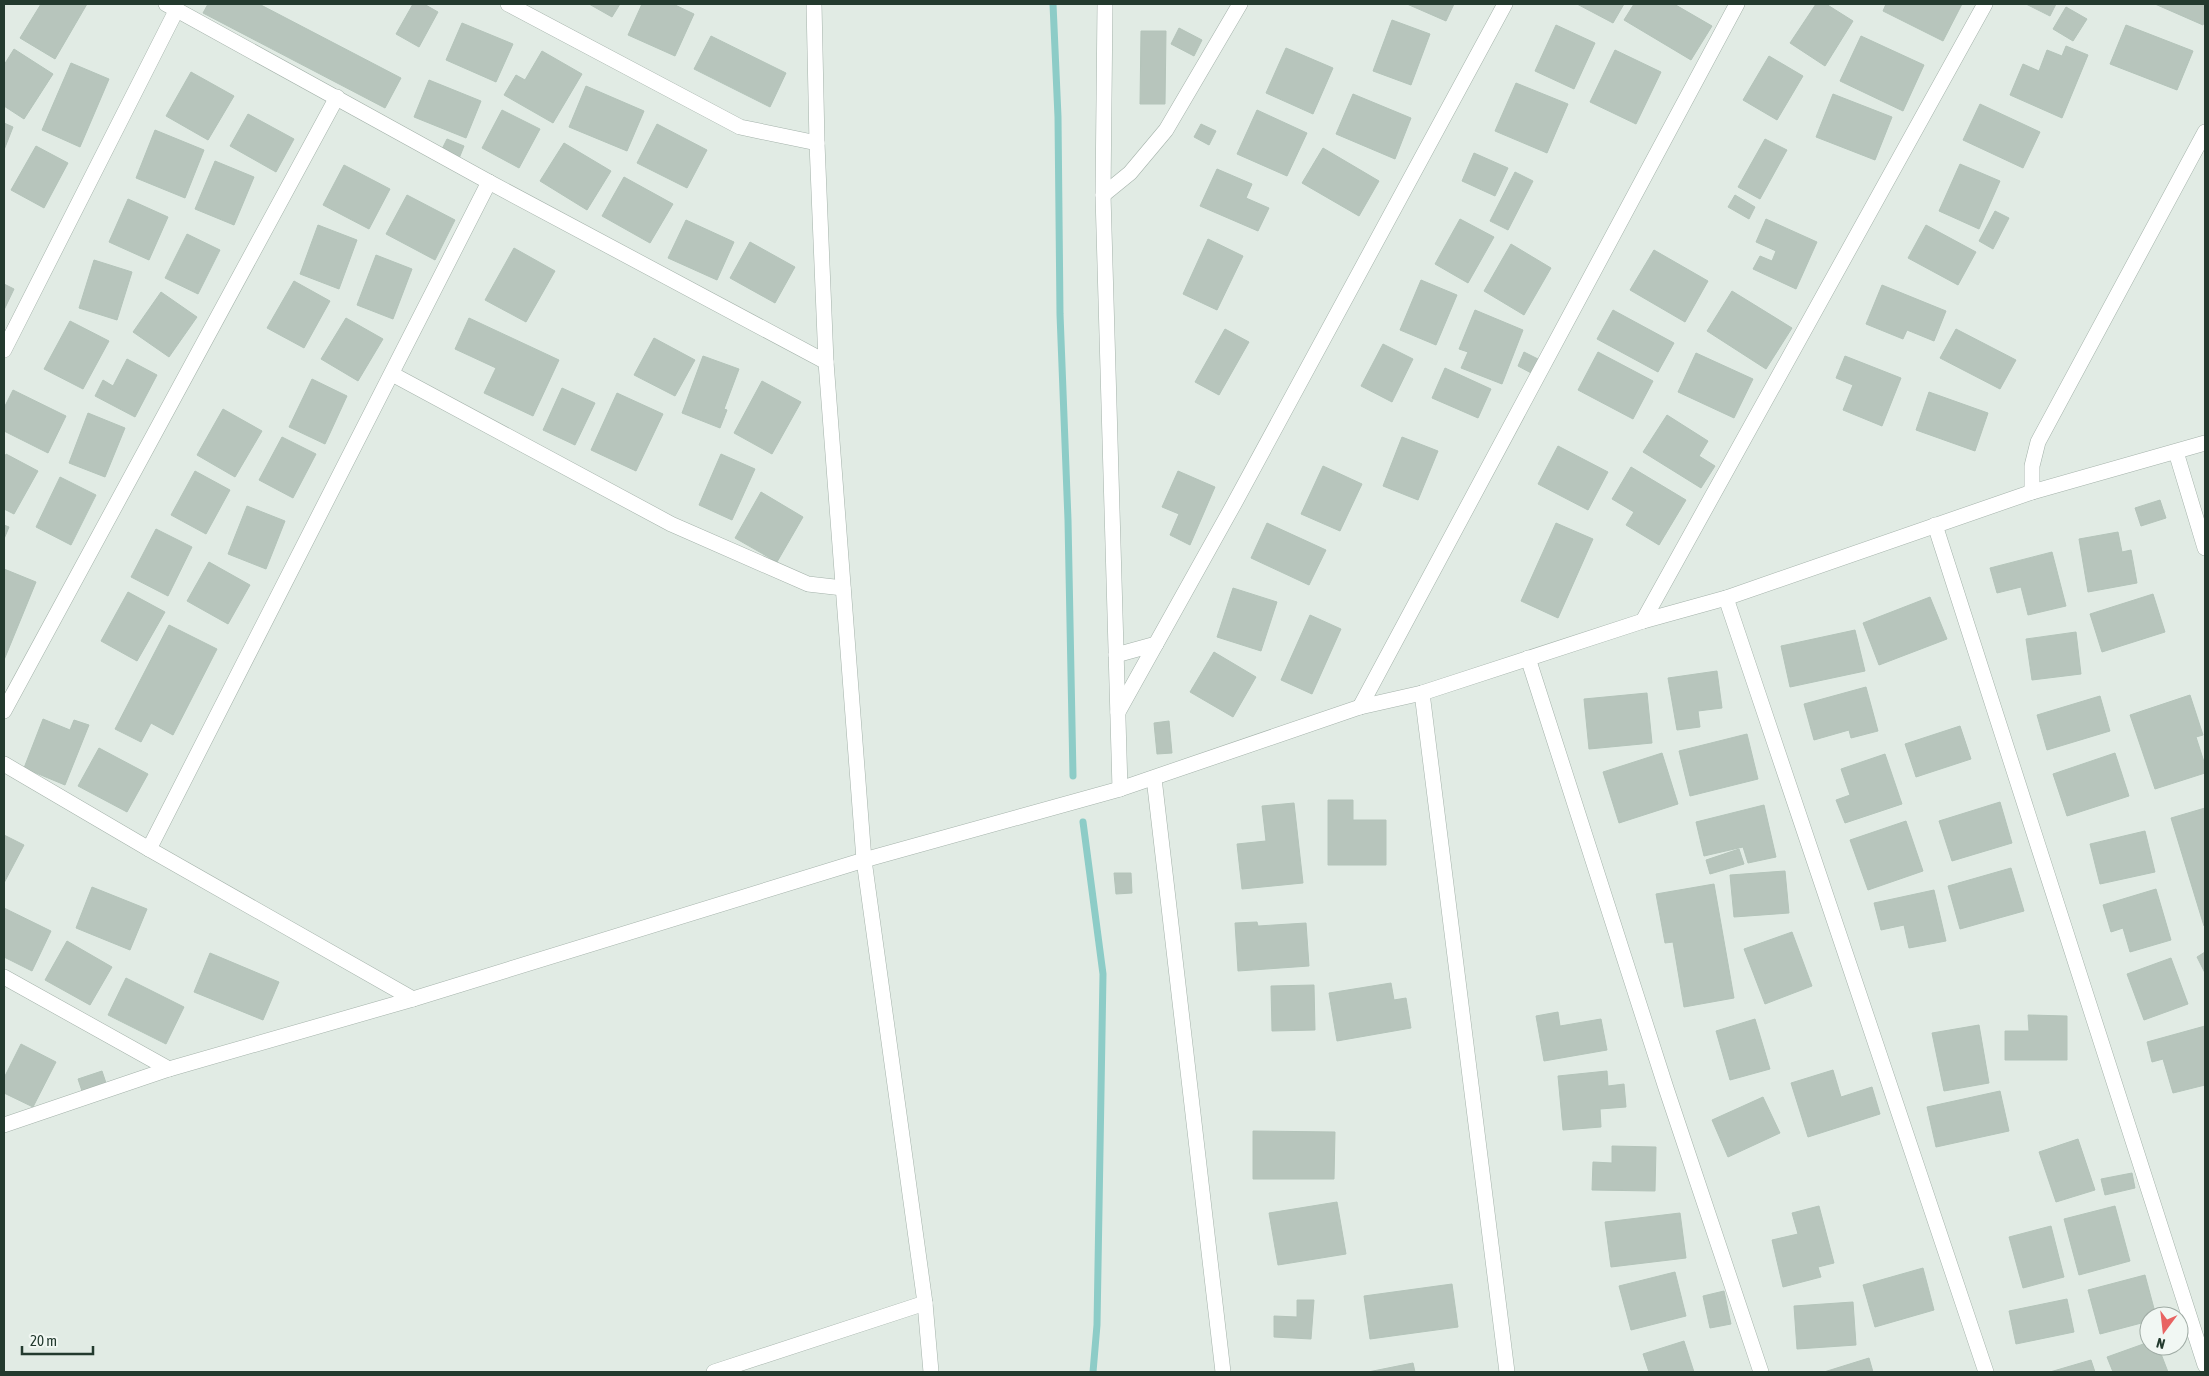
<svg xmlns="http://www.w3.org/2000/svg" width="2209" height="1376" font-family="'Asap Condensed',sans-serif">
	<rect width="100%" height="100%" fill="#e1ebe4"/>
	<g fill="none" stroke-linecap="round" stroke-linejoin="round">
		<g stroke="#8dccc7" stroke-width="7">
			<path d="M1053,4L1058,117L1060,314L1068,520L1073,776"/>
			<path d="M1083,822L1103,974L1097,1325L1093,1372"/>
		</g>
	</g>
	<g fill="#b7c5bc" stroke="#b4c4ba">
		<path d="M41,4H87L55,59L20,38Z"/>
		<path d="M208,4H259L401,78L385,108L203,13Z"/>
		<path d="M413,4H424L438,12L419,47L396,34Z"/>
		<path d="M589,4H620L612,17Z"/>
		<path d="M642,4H673L694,14L675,56L628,35Z"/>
		<path d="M1407,4H1454L1446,21Z"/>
		<path d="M1577,4H1624L1613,23Z"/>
		<path d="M1634,4H1674L1712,26L1691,60L1624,20Z"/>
		<path d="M1816,4H1826L1853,21L1825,66L1790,43Z"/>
		<path d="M1886,4H1962L1943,41L1883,11Z"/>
		<path d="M2026,4H2056L2050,16Z"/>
		<path d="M2155,4H2205V20L2203,25Z"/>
		<path d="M2066,7L2087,19L2073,41L2053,29Z"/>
		<path d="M1392,20L1430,34L1411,85L1373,71Z"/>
		<path d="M462,23L513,44L496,82L446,60Z"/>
		<path d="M1556,25L1595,43L1574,89L1535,71Z"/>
		<path d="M2126,25L2193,51L2177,90L2110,64Z"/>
		<path d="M1179,28L1202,40L1194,56L1171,44Z"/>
		<path d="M1141,31H1166L1165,104H1140Z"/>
		<path d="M711,36L786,73L770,107L694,69Z"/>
		<path d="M1861,36L1924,65L1903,111L1840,81Z"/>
		<path d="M2066,46L2088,55L2062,118L2010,95L2023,64L2039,71L2047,50L2062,56Z"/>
		<path d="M1286,48L1333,68L1313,114L1266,93Z"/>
		<path d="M14,49L53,74L24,119L4,106V65Z"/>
		<path d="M1615,50L1661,72L1636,124L1590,102Z"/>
		<path d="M542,51L582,74L553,123L504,95L516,75L525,80Z"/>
		<path d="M1769,56L1803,76L1777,120L1743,100Z"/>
		<path d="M71,63L109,79L80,147L42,130Z"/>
		<path d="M191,72L234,96L208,140L166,116Z"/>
		<path d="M429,80L481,101L466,138L414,117Z"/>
		<path d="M1516,83L1568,104L1547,153L1495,131Z"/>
		<path d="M586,86L644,111L627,151L569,127Z"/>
		<path d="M1353,94L1411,118L1395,159L1336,134Z"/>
		<path d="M1833,94L1892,117L1875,160L1816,137Z"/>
		<path d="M1980,104L2040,132L2023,168L1963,140Z"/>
		<path d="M502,110L540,129L519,168L482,148Z"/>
		<path d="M1257,110L1307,133L1287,176L1237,154Z"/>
		<path d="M248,114L294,139L276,172L230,146Z"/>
		<path d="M4,123L13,127L4,150Z"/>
		<path d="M657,124L707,150L687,188L637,163Z"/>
		<path d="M1201,124L1216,131L1209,145L1194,137Z"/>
		<path d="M155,130L204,150L185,198L136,178Z"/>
		<path d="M447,139L464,146L458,161L440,153Z"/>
		<path d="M1765,139L1787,150L1760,199L1738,187Z"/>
		<path d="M564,143L611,171L587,210L540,181Z"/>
		<path d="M36,146L68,163L44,208L11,190Z"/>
		<path d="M1323,148L1379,181L1359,216L1302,183Z"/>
		<path d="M1474,153L1508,168L1495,196L1462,181Z"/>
		<path d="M215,161L254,177L234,225L195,209Z"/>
		<path d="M1960,164L2000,181L1979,229L1939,211Z"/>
		<path d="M344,165L390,189L369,229L323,205Z"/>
		<path d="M1217,169L1252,184L1246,198L1269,208L1258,231L1200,206Z"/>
		<path d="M1515,172L1533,181L1508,230L1490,221Z"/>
		<path d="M624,177L673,204L650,243L602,216Z"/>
		<path d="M407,195L455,220L435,260L386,234Z"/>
		<path d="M1735,195L1755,207L1749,219L1728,207Z"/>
		<path d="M128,199L168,217L149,260L109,242Z"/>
		<path d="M1995,211L2009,218L1993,249L1979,241Z"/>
		<path d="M1460,219L1494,237L1468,283L1435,264Z"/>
		<path d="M1766,219L1817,242L1796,289L1753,269L1760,256L1772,261L1776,251L1756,242Z"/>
		<path d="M686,220L734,242L717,280L668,258Z"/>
		<path d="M318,225L357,240L339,289L300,274Z"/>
		<path d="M1926,225L1976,252L1958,285L1908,258Z"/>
		<path d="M187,234L220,250L198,294L165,278Z"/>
		<path d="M1208,239L1243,256L1217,310L1183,294Z"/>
		<path d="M750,242L795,267L775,303L730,278Z"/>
		<path d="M1511,244L1551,268L1524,315L1484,291Z"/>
		<path d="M514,248L555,271L526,322L485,300Z"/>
		<path d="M1654,250L1708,281L1685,322L1630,290Z"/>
		<path d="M376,255L412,269L393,319L357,305Z"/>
		<path d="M94,260L132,272L117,320L79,308Z"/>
		<path d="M1421,280L1457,295L1436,345L1400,330Z"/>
		<path d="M294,281L330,301L304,348L267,328Z"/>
		<path d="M4,284L14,289L4,310Z"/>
		<path d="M1882,285L1946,311L1934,341L1907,330L1903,339L1866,324Z"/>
		<path d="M1732,291L1792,328L1766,369L1707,331Z"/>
		<path d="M161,292L197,317L169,357L133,332Z"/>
		<path d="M1475,310L1523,330L1502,384L1461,368L1468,352L1459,349Z"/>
		<path d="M1613,310L1674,343L1658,372L1597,339Z"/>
		<path d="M346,318L383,339L358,381L321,359Z"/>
		<path d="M469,318L559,360L533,416L484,393L496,368L455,349Z"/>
		<path d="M70,321L109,341L83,389L44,369Z"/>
		<path d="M1225,329L1249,342L1219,395L1195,382Z"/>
		<path d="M1956,329L2016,360L2000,389L1940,358Z"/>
		<path d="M654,338L695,360L675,396L634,375Z"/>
		<path d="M1383,344L1413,359L1392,402L1361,386Z"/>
		<path d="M1524,352L1542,361L1535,375L1518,366Z"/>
		<path d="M1598,352L1653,381L1633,419L1578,390Z"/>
		<path d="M1696,353L1753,379L1734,418L1678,392Z"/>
		<path d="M703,356L739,369L724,409L727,410L720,428L682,413Z"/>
		<path d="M1845,356L1901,378L1882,426L1843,410L1853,385L1836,378Z"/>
		<path d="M127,359L157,375L135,417L95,396L103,380L113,386Z"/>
		<path d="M1445,368L1491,389L1478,418L1432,398Z"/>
		<path d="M312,379L347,396L325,444L289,427Z"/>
		<path d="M762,381L801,402L772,454L734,433Z"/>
		<path d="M562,388L595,403L575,445L543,430Z"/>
		<path d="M13,390L66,416L48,453L4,431V408Z"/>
		<path d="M1929,392L1988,413L1975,451L1916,430Z"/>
		<path d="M617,393L663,414L636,471L591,450Z"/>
		<path d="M223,409L262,431L235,477L197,455Z"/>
		<path d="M88,413L125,428L105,477L69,463Z"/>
		<path d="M1667,415L1708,441L1699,456L1715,466L1701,488L1643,452Z"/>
		<path d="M282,437L316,454L293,498L259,480Z"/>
		<path d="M1402,437L1438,451L1418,500L1383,486Z"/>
		<path d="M1558,446L1608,472L1588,510L1538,484Z"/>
		<path d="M6,454L38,471L14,514L4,509V459Z"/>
		<path d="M721,454L755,469L732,520L699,505Z"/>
		<path d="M1323,466L1362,484L1340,531L1301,514Z"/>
		<path d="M1631,467L1686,500L1659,545L1626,525L1634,512L1612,499Z"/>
		<path d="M195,471L230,490L206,534L171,515Z"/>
		<path d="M1178,471L1215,487L1190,545L1170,535L1179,514L1162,507Z"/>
		<path d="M60,477L96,495L71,545L36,527Z"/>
		<path d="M761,492L803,517L777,562L735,538Z"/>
		<path d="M2160,500L2166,518L2141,526L2135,508Z"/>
		<path d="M247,506L285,521L266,569L228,554Z"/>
		<path d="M1267,523L1326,550L1309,585L1251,558Z"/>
		<path d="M1556,523L1593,539L1558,618L1521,601Z"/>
		<path d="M4,525L9,527L4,539Z"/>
		<path d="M156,529L192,547L168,596L131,577Z"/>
		<path d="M2118,532L2122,552L2131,550L2137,583L2088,592L2079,539Z"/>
		<path d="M2052,552L2066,606L2028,615L2021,587L1997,593L1990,568Z"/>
		<path d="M209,562L250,585L228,624L187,601Z"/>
		<path d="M4,569L36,582L4,660Z"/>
		<path d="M1233,588L1277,602L1261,651L1217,637Z"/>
		<path d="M128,592L165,612L137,661L101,641Z"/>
		<path d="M2153,594L2165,632L2102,652L2090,614Z"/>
		<path d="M1930,597L1947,639L1879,665L1863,623Z"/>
		<path d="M1310,615L1341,629L1312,694L1281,680Z"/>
		<path d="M169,625L217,649L173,735L151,723L141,742L115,729Z"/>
		<path d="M1855,630L1865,671L1790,687L1781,646Z"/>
		<path d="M2076,632L2081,674L2032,680L2026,639Z"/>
		<path d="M1214,652L1256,677L1233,717L1190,692Z"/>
		<path d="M1717,671L1722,708L1698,711L1700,727L1677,730L1668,678Z"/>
		<path d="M1866,687L1878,731L1851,738L1849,730L1814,740L1804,704Z"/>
		<path d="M1647,693L1652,743L1589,749L1584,699Z"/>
		<path d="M2190,695L2203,735L2196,737L2205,765V773L2155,789L2130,715Z"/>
		<path d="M2100,696L2110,731L2047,750L2037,715Z"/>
		<path d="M43,719L70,730L74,720L89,725L65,785L24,768Z"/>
		<path d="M1169,721L1172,753L1157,754L1154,723Z"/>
		<path d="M1960,726L1971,759L1916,777L1905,744Z"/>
		<path d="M1747,734L1758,779L1690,796L1679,751Z"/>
		<path d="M99,748L148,774L127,812L78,786Z"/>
		<path d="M1662,753L1678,804L1619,823L1603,772Z"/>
		<path d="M2115,753L2129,796L2067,816L2053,774Z"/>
		<path d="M1885,754L1902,804L1845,823L1836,800L1850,795L1841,769Z"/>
		<path d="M1328,800H1353V820H1386V865H1328Z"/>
		<path d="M2000,802L2012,843L1952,861L1939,821Z"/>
		<path d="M1294,803L1303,883L1242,889L1237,844L1266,841L1262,806Z"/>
		<path d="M1764,805L1776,857L1748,863L1743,847L1704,856L1696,822Z"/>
		<path d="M2205,808V925L2204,926L2171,818Z"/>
		<path d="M1906,821L1923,871L1868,890L1850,840Z"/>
		<path d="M2145,831L2155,872L2100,884L2090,844Z"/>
		<path d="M4,835L24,845L4,883Z"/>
		<path d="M1739,849L1744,864L1710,874L1706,860Z"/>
		<path d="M2011,868L2024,911L1960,929L1948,886Z"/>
		<path d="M1785,871L1789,913L1734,917L1730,875Z"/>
		<path d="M1114,873H1131L1132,893L1116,894Z"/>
		<path d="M1714,884L1734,998L1684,1007L1673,942L1665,943L1656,894Z"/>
		<path d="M92,887L147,909L130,950L76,928Z"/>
		<path d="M2156,889L2171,940L2130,952L2123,928L2111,932L2103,905Z"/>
		<path d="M1934,890L1946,941L1909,948L1904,925L1881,930L1874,903Z"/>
		<path d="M4,908L51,931L32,971L4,957Z"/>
		<path d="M1257,922L1258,926L1306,923L1309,966L1238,971L1235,923Z"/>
		<path d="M1792,932L1812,986L1765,1004L1744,949Z"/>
		<path d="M67,941L112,967L90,1005L45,980Z"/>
		<path d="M2205,952V973L2197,957Z"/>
		<path d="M210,953L279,982L263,1020L194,992Z"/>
		<path d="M2171,958L2188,1004L2144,1020L2127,974Z"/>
		<path d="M126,978L184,1007L166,1044L108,1015Z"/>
		<path d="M1391,983L1394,1000L1406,998L1411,1028L1337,1041L1329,993Z"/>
		<path d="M1314,985L1315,1030L1272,1031L1271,986Z"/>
		<path d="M1558,1012L1560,1026L1601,1019L1607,1050L1544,1061L1536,1016Z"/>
		<path d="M2028,1015L2067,1016V1060H2005V1031H2029Z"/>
		<path d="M1755,1019L1770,1069L1730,1080L1716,1031Z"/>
		<path d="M1979,1025L1989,1083L1944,1091L1932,1033Z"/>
		<path d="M2205,1026V1085L2173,1093L2163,1059L2152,1062L2147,1042Z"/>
		<path d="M21,1044L56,1062L33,1107L4,1093V1078Z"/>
		<path d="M1833,1070L1841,1097L1872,1087L1880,1114L1808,1137L1791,1083Z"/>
		<path d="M102,1071L110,1095L86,1103L78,1079Z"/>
		<path d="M1607,1071L1608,1086L1624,1084L1626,1107L1600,1109L1601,1127L1563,1130L1558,1076Z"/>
		<path d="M2000,1091L2009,1131L1936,1147L1927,1107Z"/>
		<path d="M1763,1097L1780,1133L1728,1157L1712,1120Z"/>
		<path d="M1253,1131L1335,1132L1334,1179H1253Z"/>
		<path d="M2078,1139L2095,1190L2056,1202L2039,1152Z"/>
		<path d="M1612,1146L1656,1147L1655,1191L1592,1190L1593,1162L1612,1163Z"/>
		<path d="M2132,1173L2135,1188L2105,1195L2101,1179Z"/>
		<path d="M1337,1202L1346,1254L1278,1265L1269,1213Z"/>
		<path d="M1819,1206L1834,1263L1818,1267L1821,1277L1783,1287L1772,1240L1798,1234L1792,1213Z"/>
		<path d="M2115,1206L2130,1261L2079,1275L2064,1219Z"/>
		<path d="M1680,1213L1686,1258L1611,1267L1605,1222Z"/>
		<path d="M2051,1226L2064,1277L2023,1288L2009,1237Z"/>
		<path d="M1923,1268L1934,1310L1875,1327L1863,1285Z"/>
		<path d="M1675,1272L1686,1316L1631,1330L1619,1286Z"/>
		<path d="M2145,1275L2156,1316H2149V1321L2100,1334L2088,1290Z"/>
		<path d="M1452,1284L1458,1327L1370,1339L1364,1296Z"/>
		<path d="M1724,1291L1731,1324L1710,1328L1703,1296Z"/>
		<path d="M2067,1299L2074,1332L2016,1344L2009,1311Z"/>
		<path d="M1297,1300H1314L1311,1339L1274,1337V1316L1297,1317Z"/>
		<path d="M1853,1302L1856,1345L1797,1349L1794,1306Z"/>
		<path d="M1684,1341L1694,1372H1649L1643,1354Z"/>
		<path d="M2149,1342V1346H2158L2168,1372H2113L2107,1357Z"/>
		<path d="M1869,1358L1873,1372H1824Z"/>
		<path d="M2091,1360L2095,1372H2050Z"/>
		<path d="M1413,1363L1415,1372H1368Z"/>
	</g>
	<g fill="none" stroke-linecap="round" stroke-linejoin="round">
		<g stroke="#a4b2aa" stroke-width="16">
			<g id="minor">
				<path d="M166,4L489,182L826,362"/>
				<path d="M508,4L740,127L817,143"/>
				<path d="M814,4L817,143L826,362L864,860L925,1303L931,1372"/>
				<path d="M1105,4L1103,195L1120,789"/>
				<path d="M1103,195L1130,173L1166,130L1240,4"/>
				<path d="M4,350L177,9"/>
				<path d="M392,374L671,524L808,584L843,588"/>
				<path d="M2176,452L2205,548"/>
				<path d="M2032,492V466L2038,442L2205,132"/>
				<path d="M1935,525L2205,1365"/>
				<path d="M1726,598L1986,1372"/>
				<path d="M1643,621L1985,4"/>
				<path d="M1116,655L1156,644"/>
				<path d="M1528,658L1666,1088L1761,1372"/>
				<path d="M1422,693L1507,1372"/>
				<path d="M1360,707L1737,4"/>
				<path d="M4,711L337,97"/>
				<path d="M1118,712L1234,504L1505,4"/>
				<path d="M4,764L149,849L413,999"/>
				<path d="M1154,778L1223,1372"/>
				<path d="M149,849L489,182"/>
				<path d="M4,977L169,1069"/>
				<path d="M4,1125L169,1069L413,999L864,860L1120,789L1360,707L1422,693L1643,621L1726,598L2032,492L2205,443"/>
				<path d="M714,1372L925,1303"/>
			</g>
		</g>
		<use href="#minor" stroke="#fff" stroke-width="15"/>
	</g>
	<rect width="2209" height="1376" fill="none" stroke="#233a2e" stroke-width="10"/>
	<g transform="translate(2164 1331) rotate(195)"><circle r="24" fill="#f1f7f3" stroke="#9faba4"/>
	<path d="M0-4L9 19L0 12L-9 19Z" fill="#e86362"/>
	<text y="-8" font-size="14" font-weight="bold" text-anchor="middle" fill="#233a2e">N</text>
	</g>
	<path d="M22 1346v8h71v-8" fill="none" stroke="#233a2e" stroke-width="2.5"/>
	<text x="30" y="1346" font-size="15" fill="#233a2e" stroke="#f1f7f3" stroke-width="4" paint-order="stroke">20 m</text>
</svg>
